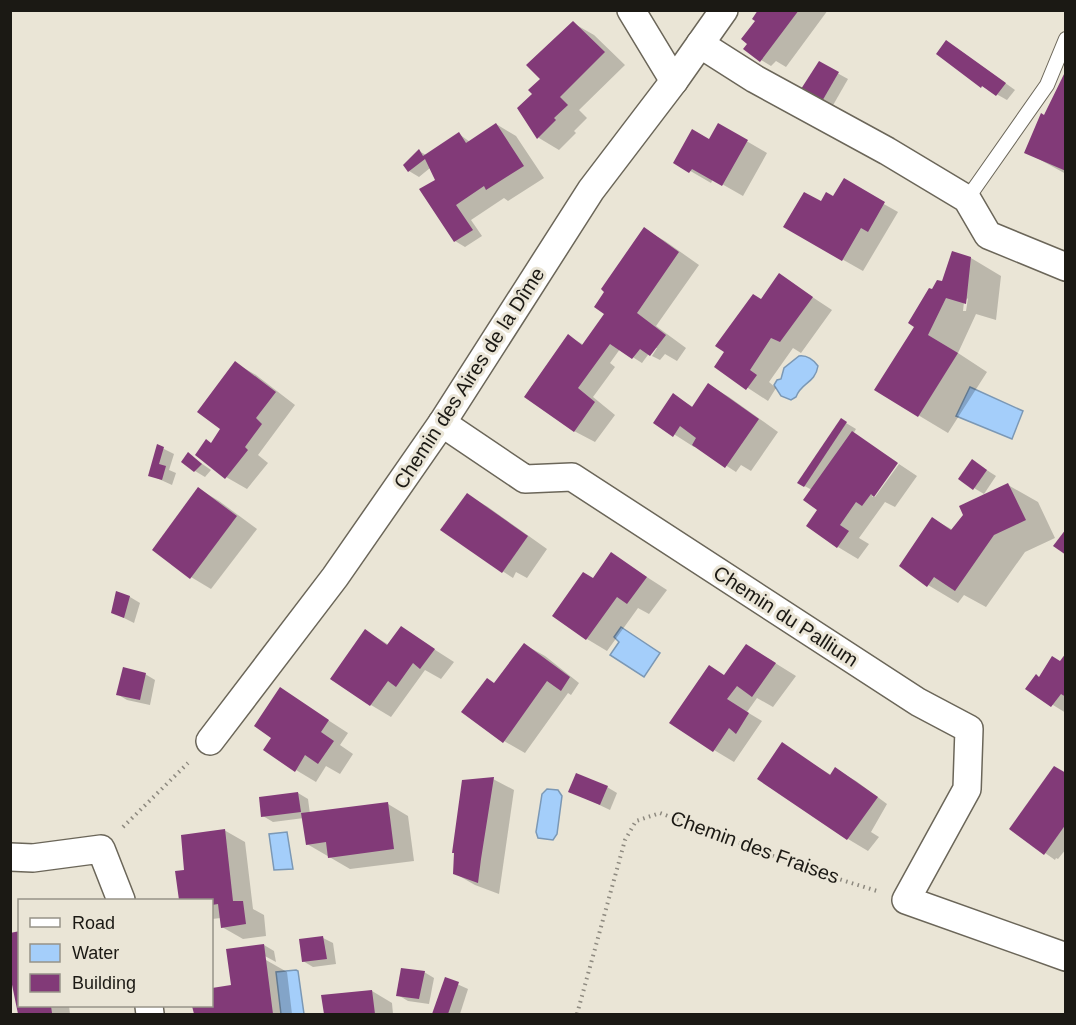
<svg xmlns="http://www.w3.org/2000/svg" width="1076" height="1025" font-family="Helvetica,sans-serif">
	<rect width="100%" height="100%" fill="#eae5d6"/>
	<g fill="#a4cefa" stroke="#7b98b5" stroke-width="1.5">
		<path d="M799,356C807,355 814,360 818,366C815,384 801,382 796,397L791,400L781,396L774,385L777,380L781,379L784,368Z"/>
		<path d="M970,387L1023,411L1012,439L956,416Z"/>
		<path d="M621,627L660,653L644,677L610,655L619,642L614,637Z"/>
		<path d="M547,789L558,790L562,796L557,834L553,840L538,838L536,832L542,794Z"/>
		<path d="M287,832L293,869L274,870L269,834Z"/>
		<path d="M296,970L298,971L304,1014H281L276,972Z"/>
	</g>
	<g fill="#0003" fill-rule="evenodd">
		<path d="M759,10H828L786,67L776,61L771,66L761,60L747,46Z"/>
		<path d="M573,23L594,35L625,65L579,110L587,118L574,131L576,133L559,150L539,138L519,108L534,94Z"/>
		<path d="M956,48L1015,90L1007,100L982,86Z"/>
		<path d="M819,63L848,79L832,107L822,101Z"/>
		<path d="M1066,74V174L1026,152Z"/>
		<path d="M496,124L516,136L544,178L508,201L504,198L471,220L482,236L465,247L455,241L437,180L430,168L419,177L409,171L405,165L419,151L426,155L459,134L470,142Z"/>
		<path d="M719,125L767,153L743,196L713,179L711,183L675,162L710,140Z"/>
		<path d="M834,198L882,203L898,212L863,271L785,227L822,203Z"/>
		<path d="M644,229L665,241L699,265L656,326L686,348L677,361L665,354L660,360L652,356L657,348H653L642,363L620,349L610,363L615,367L593,397L615,415L595,442L574,431L568,336L584,345L604,316Z"/>
		<path d="M971,258L1001,276L996,320L976,314L958,353L987,372L948,433L918,415L916,327L943,283ZM968,298L966,311H963L964,302Z"/>
		<path d="M779,275L832,310L801,353L793,348L769,382L776,388L768,401L716,367Z"/>
		<path d="M235,363L256,375L295,405L258,455L268,463L247,489L226,477L197,455L212,444L222,429Z"/>
		<path d="M709,385L729,397L778,432L751,471L741,465L736,472L696,446L694,447L655,422L673,395L693,407Z"/>
		<path d="M841,420L856,429L853,434L897,462L872,497H875L899,464L917,476L895,507L885,502L859,538L869,544L858,559L838,547L812,490L799,483Z"/>
		<path d="M158,446L174,454L169,470L176,473L172,485L150,475Z"/>
		<path d="M188,454L211,470L205,477L195,471Z"/>
		<path d="M982,467L996,476L984,494L974,488Z"/>
		<path d="M1008,485L1038,502L1055,538L1025,552L986,607L964,595L958,603L928,585L933,519L953,530Z"/>
		<path d="M199,489L219,501L257,529L211,589L191,577Z"/>
		<path d="M468,495L488,507L547,549L527,578L516,572L513,578L471,551Z"/>
		<path d="M611,554L667,590L649,614L638,608L607,651L587,639L594,580Z"/>
		<path d="M117,593L130,597L140,603L134,623L112,612Z"/>
		<path d="M401,628L454,662L441,679L425,670L391,717L371,705L366,631L389,645Z"/>
		<path d="M525,645L545,656L579,683L571,695L568,693L525,753L504,741L463,711L495,684Z"/>
		<path d="M1066,655V713L1027,689L1061,662Z"/>
		<path d="M767,658L796,676L773,707L757,698L747,712L762,721L734,762L714,750L726,676Z"/>
		<path d="M145,674L155,680L150,705L127,700L117,694Z"/>
		<path d="M280,689L348,733L340,745L353,754L340,774L326,766L316,782L296,770L273,738Z"/>
		<path d="M808,761L831,775L835,769L856,781L887,804L871,832L879,837L868,851L848,839Z"/>
		<path d="M493,779L514,790L499,894L475,885L454,873Z"/>
		<path d="M607,787L617,793L610,810L570,791Z"/>
		<path d="M298,793L308,799L310,814L388,804L408,816L414,861L350,869L307,844L304,818L273,822L263,816Z"/>
		<path d="M1066,821V849L1058,859L1056,858L1055,860L1038,848Z"/>
		<path d="M224,830L245,842L253,909L264,915L266,936L243,939L222,927L221,918L212,919V900H180L178,890Z"/>
		<path d="M323,938L333,943L336,964L313,967L303,961Z"/>
		<path d="M264,945L274,951L276,962L261,954L259,956L287,972L292,1014H195L194,1006H212V990L233,986Z"/>
		<path d="M10,967L20,1006H69L70,1014H19Z"/>
		<path d="M424,972L434,978L429,1004L408,1001L398,995Z"/>
		<path d="M446,979L468,989L460,1014H434Z"/>
		<path d="M372,991L392,1003L393,1014H325L323,996Z"/>
	</g>
	<g fill="#823a78">
		<path d="M758,10H799L760,62L743,49L747,44L741,39L755,21L752,19Z"/>
		<path d="M573,21L605,52L560,97L568,105L554,118L556,120L537,139L517,108L532,94L528,90L540,79L526,65Z"/>
		<path d="M946,40L1006,83L996,96L982,86L981,88L936,54Z"/>
		<path d="M819,61L839,72L821,103L801,89Z"/>
		<path d="M1066,70V171L1024,153L1041,113L1044,115Z"/>
		<path d="M496,123L524,166L486,190L484,186L456,205L473,230L454,242L419,189L435,180L425,159L408,172L403,165L419,149L423,156L459,132L466,143Z"/>
		<path d="M718,123L748,140L722,186L692,169L689,173L673,163L692,129L709,139Z"/>
		<path d="M844,178L885,202L868,232L861,228L842,261L783,227L804,192L821,201L826,192L833,196Z"/>
		<path d="M644,227L679,252L637,313L666,335L650,356L640,349L632,359L610,344L578,388L595,402L574,432L524,397L568,334L582,345L604,314L594,307L604,292L601,289Z"/>
		<path d="M952,251L971,257L966,304L946,298L928,335L958,353L918,417L874,390L914,327L908,323L929,288L932,289L937,280L942,281Z"/>
		<path d="M779,273L813,297L780,342L771,338L750,370L757,375L746,390L714,367L724,352L715,346L753,294L761,299Z"/>
		<path d="M235,361L276,392L256,418L262,424L245,447L248,450L225,479L195,455L206,439L211,443L220,429L197,412Z"/>
		<path d="M708,383L759,419L725,468L692,445L696,438L680,426L673,437L653,423L673,393L692,407Z"/>
		<path d="M841,418L847,422L804,487L797,483Z"/>
		<path d="M852,431L898,463L874,497L871,494L862,506L856,502L840,525L849,531L837,548L806,526L817,510L803,500Z"/>
		<path d="M157,444L164,447L159,464L166,466L162,480L148,476Z"/>
		<path d="M188,452L202,464L194,472L181,462Z"/>
		<path d="M972,459L987,470L973,490L958,479Z"/>
		<path d="M1008,483L1026,520L994,535L955,591L934,577L927,587L899,566L932,517L951,530L963,515L959,506Z"/>
		<path d="M198,487L237,516L190,579L152,550Z"/>
		<path d="M467,493L528,536L502,573L440,530Z"/>
		<path d="M1066,529V555L1053,546Z"/>
		<path d="M611,552L647,577L627,604L617,597L586,640L552,616L583,572L593,578Z"/>
		<path d="M116,591L130,596L124,618L111,613Z"/>
		<path d="M401,626L435,649L420,669L413,663L396,687L388,681L370,706L330,679L365,629L387,645Z"/>
		<path d="M524,643L570,677L561,691L547,681L503,743L461,712L487,678L494,683Z"/>
		<path d="M746,644L776,663L752,697L737,686L727,699L749,713L736,734L729,728L713,752L669,723L709,665L724,675Z"/>
		<path d="M1066,653V697L1061,694L1051,707L1025,689L1036,674L1039,677L1052,656L1060,661Z"/>
		<path d="M123,667L146,673L140,700L116,695Z"/>
		<path d="M280,687L329,720L321,732L334,741L318,764L305,755L295,772L263,750L271,738L254,726Z"/>
		<path d="M782,742L830,775L835,767L878,797L847,840L757,779Z"/>
		<path d="M1054,766L1066,773V824L1044,855L1009,829Z"/>
		<path d="M576,773L608,786L600,805L568,792Z"/>
		<path d="M494,777L481,859L478,883L453,874L454,853H452L462,780Z"/>
		<path d="M298,792L301,812L261,817L259,797Z"/>
		<path d="M388,802L394,849L328,858L326,842L306,845L301,813Z"/>
		<path d="M225,829L233,901H243L246,924L221,928L218,904L212,905V900H179L175,871L184,870L181,835Z"/>
		<path d="M20,931V1006H51L52,1013L18,1014L10,975V933Z"/>
		<path d="M323,936L327,959L302,962L299,939Z"/>
		<path d="M264,944L273,1014H194L192,1006H212V988L231,985L226,949Z"/>
		<path d="M401,968L425,971L419,999L396,996Z"/>
		<path d="M445,977L459,982L448,1014H432Z"/>
		<path d="M372,990L375,1014H324L321,995Z"/>
	</g>
	<g fill="none" stroke-linecap="round" stroke-linejoin="round">
		<g stroke="#6b6659" stroke-width="16">
			<path id="service" d="M967,199L1047,85L1066,39"/>
		</g>
		<g stroke="#6b6659" stroke-width="30">
			<g id="minor">
				<path d="M631,10L674,81"/>
				<path d="M700,44L755,79L887,151L967,199L988,235L1066,267"/>
				<path d="M442,423L525,479L572,477L918,702L969,729L967,789L906,900L1066,957"/>
				<path d="M210,741L335,577L442,423L591,190L674,81L724,10"/>
				<path d="M10,857L33,858L101,849L121,900"/>
				<path d="M149,1006L150,1014"/>
			</g>
		</g>
		<g stroke="#8d897f" stroke-width="4" stroke-dasharray="1.5 4.5" stroke-linecap="butt">
			<path d="M123,827L188,763"/>
			<path d="M577,1014L625,840L636,821L660,813L810,870L877,891"/>
		</g>
		<use href="#service" stroke="#fff" stroke-width="14"/>
		<use href="#minor" stroke="#fff" stroke-width="27"/>
	</g>
	<g text-anchor="middle" dominant-baseline="central" stroke-width="6" stroke-linejoin="round" paint-order="stroke">
		<g font-size="20" fill="#1b1914" stroke="#eae5d6">
			<text transform="translate(469 378) rotate(-57)">Chemin des Aires de la Dîme</text>
			<text transform="translate(786 616) rotate(33)">Chemin du Pallium</text>
			<text transform="translate(755 847) rotate(20)">Chemin des Fraises</text>
		</g>
	</g>
	<rect width="1076" height="1025" fill="none" stroke="#1b1914" stroke-width="24"/>
	<rect x="18" y="899" width="195" height="108" fill="#eae5d6" stroke="#979388" stroke-width="1.5"/>
	<rect x="30" y="918" width="30" height="9" fill="#ffffff" stroke="#979388" stroke-width="1.5"/>
	<text x="72" y="929" font-size="18" fill="#1b1914">Road</text>
	<rect x="30" y="944" width="30" height="18" fill="#a4cefa" stroke="#979388" stroke-width="1.5"/>
	<text x="72" y="959" font-size="18" fill="#1b1914">Water</text>
	<rect x="30" y="974" width="30" height="18" fill="#823a78" stroke="#979388" stroke-width="1.5"/>
	<text x="72" y="989" font-size="18" fill="#1b1914">Building</text>
</svg>
